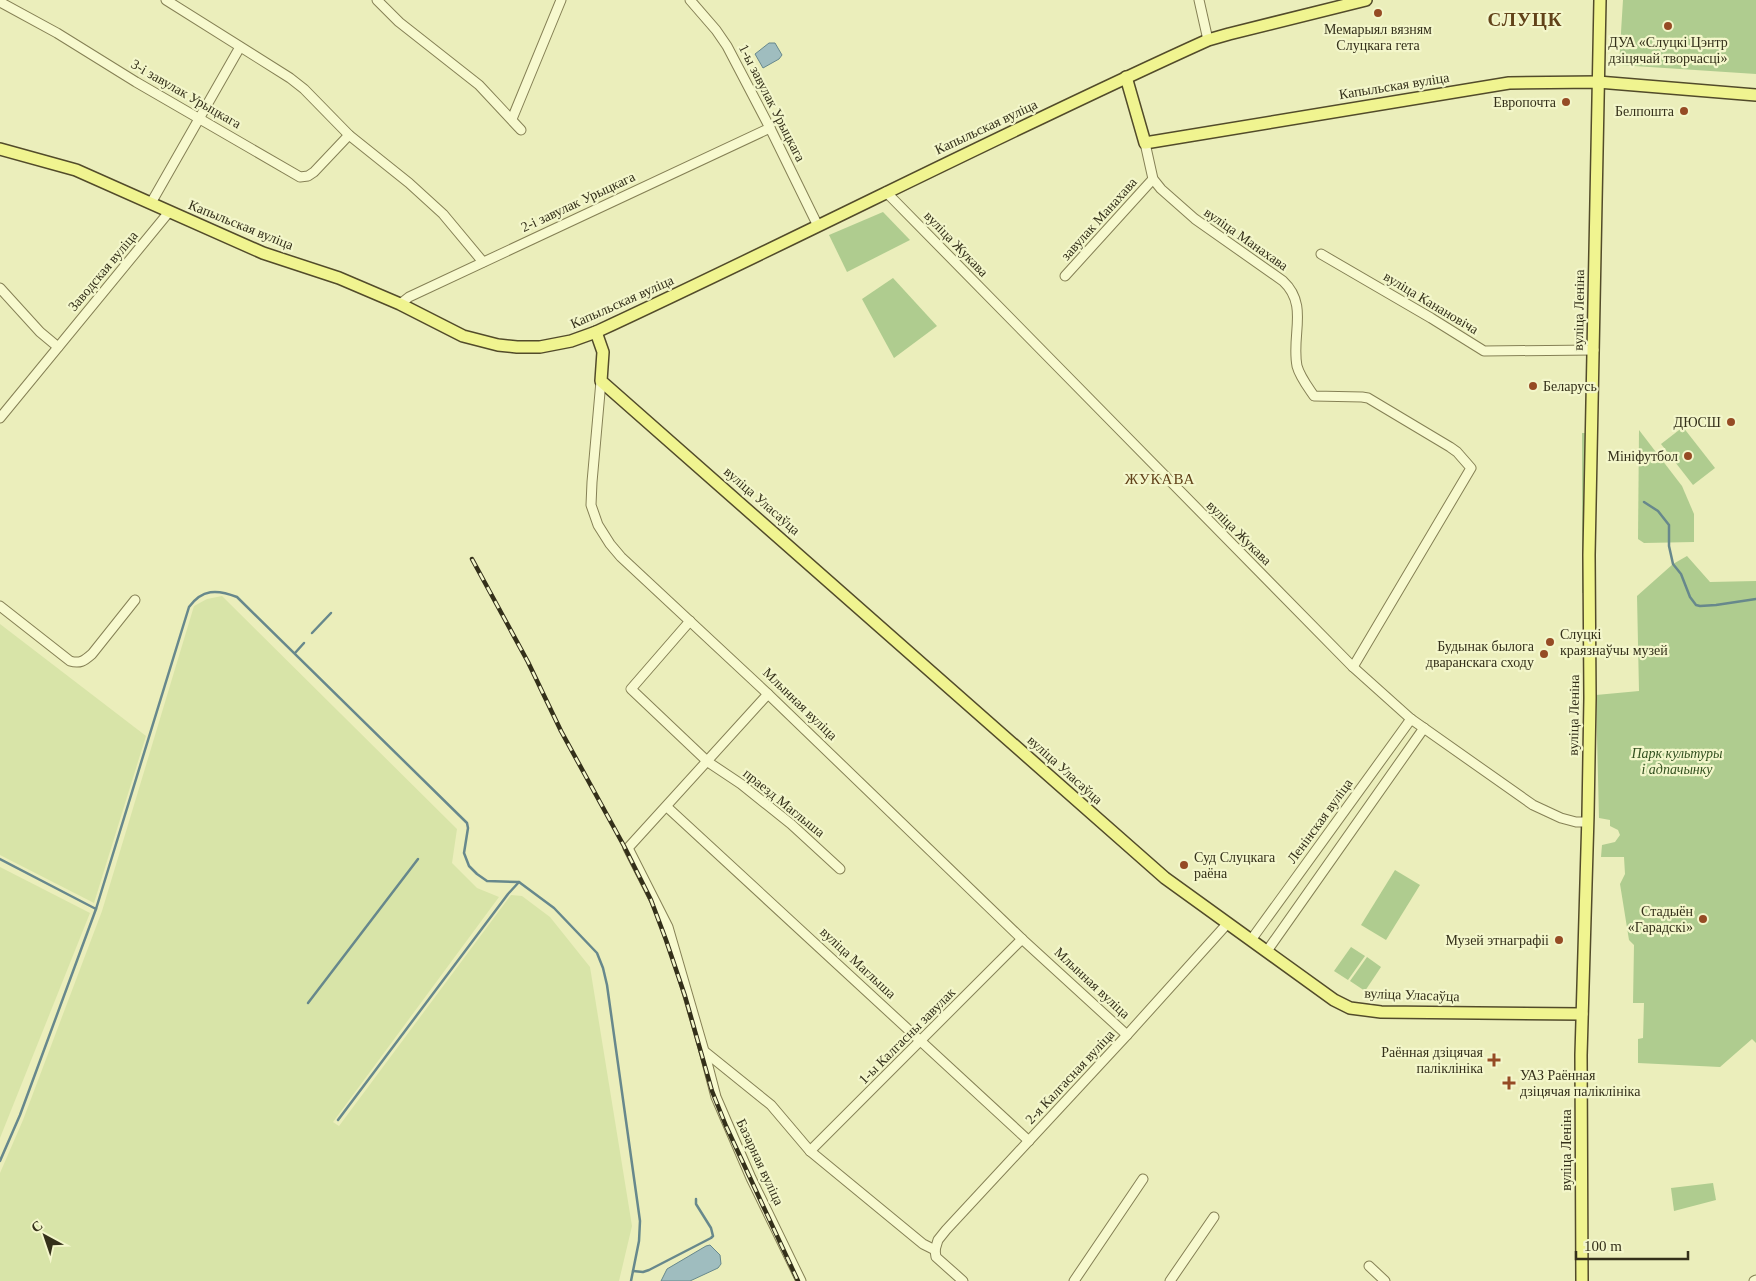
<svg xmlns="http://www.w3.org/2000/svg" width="1756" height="1281" font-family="'Times New Roman',serif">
	<rect width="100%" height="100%" fill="#ebeebb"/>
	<g fill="#d8e4a8">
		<path d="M222,596L457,829L452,863L477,888L499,897L333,1122L339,1126L511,895L522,896L550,917L590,967L632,1226L619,1281H0V1173L23,1120L102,911L194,606L207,599Z"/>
		<path d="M0,624L146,736L94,903L0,855Z"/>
		<path d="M0,867L90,913L0,1138Z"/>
	</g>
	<g fill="#afcc8f">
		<path d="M1623,0H1756V74L1619,65Z"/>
		<path d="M883,212L910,240L847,272L829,235Z"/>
		<path d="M893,278L937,326L894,358L862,299Z"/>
		<path d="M1683,427L1715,468L1693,485L1661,444Z"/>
		<path d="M1639,430L1682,486L1694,514V542L1644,543L1638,539Z"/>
		<path d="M1582,433H1586L1585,593H1582Z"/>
		<path d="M1687,556L1710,582L1756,581V1043L1752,1039L1720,1067L1638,1063V1039L1643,1038L1644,1003H1633L1634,945L1629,940L1620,884L1625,874L1624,857H1601L1602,845L1615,842L1620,835L1618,830L1610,826V820L1599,818L1596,695L1639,691L1637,596L1673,564Z"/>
		<path d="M1395,870L1420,885L1386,940L1361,925Z"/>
		<path d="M1351,947L1365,956L1348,980L1334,971Z"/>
		<path d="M1367,957L1381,967L1365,991L1350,981Z"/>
		<path d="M1713,1183L1716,1200L1674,1211L1671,1188Z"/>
	</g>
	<g fill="#9fbdbf" stroke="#67888c">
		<path d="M769,43H775L782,55L779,59L763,68L755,54Z"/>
		<path d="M710,1245L720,1255L721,1264L718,1268L690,1281H661L667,1269L706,1246Z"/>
	</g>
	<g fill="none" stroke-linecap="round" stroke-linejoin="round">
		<g stroke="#67888c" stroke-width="2.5">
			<path d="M1644,502L1658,511L1669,525V546L1673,564L1681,574L1690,597L1696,605L1700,606L1716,605L1756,599"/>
			<path d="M312,633L331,613"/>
			<path d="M295,653L304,643"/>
			<path d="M0,859L96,909L189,607C202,589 217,589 237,597L467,823L468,828L464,853L469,866L477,874L487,881L519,882L554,908L597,953L603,968L607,985L640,1221L639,1241L631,1281"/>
			<path d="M308,1003L418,859"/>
			<path d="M338,1120L508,894L519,882"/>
			<path d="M0,1161L20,1115L96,909"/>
			<path d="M633,1271L643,1272L649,1270L711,1238L713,1236L711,1228L696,1204V1199"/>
		</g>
		<g stroke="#858055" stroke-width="11">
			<g id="minor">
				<path d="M166,0L290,78L304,89L349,135L409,183L443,214L483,262"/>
				<path d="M377,0L399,22L479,85L521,130"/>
				<path d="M690,0L716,30L727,46L770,128L818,226"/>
				<path d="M1199,0L1208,40"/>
				<path d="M0,2L57,33L136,82L300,177L308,176L314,172L349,135"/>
				<path d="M512,119L561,0"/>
				<path d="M1145,143L1153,179L1161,189L1195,219L1283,281C1309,305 1291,335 1297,366C1300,377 1308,387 1314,396L1362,397L1368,398L1450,447L1457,452L1471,468L1353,667"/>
				<path d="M886,192L1353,667L1411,719L1533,805L1561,818L1576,822H1588"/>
				<path d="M151,203L240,47"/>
				<path d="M1321,254L1431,318L1484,351L1594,350"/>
				<path d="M1065,276L1153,179"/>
				<path d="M0,288L40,332L58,347"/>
				<path d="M400,304L409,297L770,128"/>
				<path d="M601,381L592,482L591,505L598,525L610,544L621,557L768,694L1022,939L1127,1035"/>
				<path d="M0,418L169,212"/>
				<path d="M0,606L70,661C80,664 84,661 92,654L135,600"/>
				<path d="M690,621L631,689L708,762L741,784L791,824L840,869"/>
				<path d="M768,694L628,848L668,927L704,1051L771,1105L810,1151L923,1244L935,1250"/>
				<path d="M667,807L1029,1141"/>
				<path d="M1251,940L1411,719"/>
				<path d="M1267,951L1424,728"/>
				<path d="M704,1051L716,1097L751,1178L801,1281"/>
				<path d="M810,1151L1022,939"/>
				<path d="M935,1250L938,1240L946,1230L1127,1035L1227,924"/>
				<path d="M935,1250L936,1257L963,1281"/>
				<path d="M1369,1266L1385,1281"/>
				<path d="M1074,1281L1143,1179"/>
				<path d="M1170,1281L1214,1217"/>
				<path d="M1754,1281L1756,1280"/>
			</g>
		</g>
		<g stroke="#524b2a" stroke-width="14">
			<g id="major">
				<path d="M1126,77L1145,143L1509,83L1598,82L1756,95"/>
				<path d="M0,149L76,170L263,253L339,278L400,304L463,336L498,345L517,347H540L571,341L596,332C801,237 1002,133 1208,40L1229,34L1366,0"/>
				<path d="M596,332L603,352L601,381L1165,878L1334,1000L1350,1008L1381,1012L1582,1014"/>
				<path d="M1582,1281L1581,1055L1588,815L1590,698L1589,555L1600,0"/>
			</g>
		</g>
		<use href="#minor" stroke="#f7f9ce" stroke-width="9"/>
		<use href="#major" stroke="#f0f490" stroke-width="11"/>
		<g stroke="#34301a" stroke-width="4.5">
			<path id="rail" d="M472,559L528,662L561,731L624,846L651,900L666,940L685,996L712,1091L726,1126L798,1281"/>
		</g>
		<use href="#rail" stroke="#f3f6ca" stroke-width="2.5" stroke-dasharray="8" stroke-linecap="butt"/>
	</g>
	<g fill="#954b24" stroke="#f3f6ca" stroke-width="2">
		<circle cx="1378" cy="13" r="5"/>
		<circle cx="1668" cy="26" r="5"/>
		<circle cx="1566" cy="102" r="5"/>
		<circle cx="1684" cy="111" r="5"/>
		<circle cx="1533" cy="386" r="5"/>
		<circle cx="1731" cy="422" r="5"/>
		<circle cx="1688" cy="456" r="5"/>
		<circle cx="1550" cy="642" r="5"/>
		<circle cx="1544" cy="654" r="5"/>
		<circle cx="1184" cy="865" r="5"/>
		<circle cx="1703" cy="919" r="5"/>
		<circle cx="1559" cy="940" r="5"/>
		<path d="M1491.5 1052.5h5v5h5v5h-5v5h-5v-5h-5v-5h5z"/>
		<path d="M1506.5 1075.5h5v5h5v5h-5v5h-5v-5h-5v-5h5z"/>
	</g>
	<g text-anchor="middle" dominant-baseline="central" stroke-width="4.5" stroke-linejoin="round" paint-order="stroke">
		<g font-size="14" fill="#34301a" stroke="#f3f6ca" text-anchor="end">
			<text x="1378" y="29" text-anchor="middle">Мемарыял вязням<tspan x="1378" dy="16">Слуцкага гета</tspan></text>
			<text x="1668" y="42" text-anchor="middle">ДУА «Слуцкі Цэнтр<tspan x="1668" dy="16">дзіцячай творчасці»</tspan></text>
			<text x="1556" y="102">Европочта</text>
			<text x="1674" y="111">Белпошта</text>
			<text x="1543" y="386" text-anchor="start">Беларусь</text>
			<text x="1721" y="422">ДЮСШ</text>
			<text x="1678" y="456">Мініфутбол</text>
			<text x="1560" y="634" text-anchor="start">Слуцкі<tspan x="1560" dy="16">краязнаўчы музей</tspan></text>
			<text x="1534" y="646">Будынак былога<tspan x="1534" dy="16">дваранскага сходу</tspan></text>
			<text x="1194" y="857" text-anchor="start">Суд Слуцкага<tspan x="1194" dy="16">раёна</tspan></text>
			<text x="1693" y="911">Стадыён<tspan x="1693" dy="16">«Гарадскі»</tspan></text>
			<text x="1549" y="940">Музей этнаграфіі</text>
			<text x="1483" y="1052">Раённая дзіцячая<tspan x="1483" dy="16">паліклініка</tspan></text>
			<text x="1520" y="1075" text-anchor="start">УАЗ Раённая<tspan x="1520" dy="16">дзіцячая паліклініка</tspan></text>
		</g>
		<g font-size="14" fill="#34301a" stroke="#f3f6ca">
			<text transform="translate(1394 86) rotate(-9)">Капыльская вуліца</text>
			<text transform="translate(186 94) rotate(30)">3-і завулак Урыцкага</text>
			<text transform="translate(772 103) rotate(63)">1-ы завулак Урыцкага</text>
			<text transform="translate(986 127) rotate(-25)">Капыльская вуліца</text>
			<text transform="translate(578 202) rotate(-25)">2-і завулак Урыцкага</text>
			<text transform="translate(1099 219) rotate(-48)">завулак Манахава</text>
			<text transform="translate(241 225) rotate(22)">Капыльская вуліца</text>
			<text transform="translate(1246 239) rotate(35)">вуліца Манахава</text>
			<text transform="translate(956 244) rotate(46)">вуліца Жукава</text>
			<text transform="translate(103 271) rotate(-50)">Заводская вуліца</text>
			<text transform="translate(622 302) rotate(-24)">Капыльская вуліца</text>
			<text transform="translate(1431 303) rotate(31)">вуліца Канановіча</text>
			<text transform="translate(1579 310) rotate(-89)">вуліца Леніна</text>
			<text transform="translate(762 501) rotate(41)">вуліца Уласаўца</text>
			<text transform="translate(1239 533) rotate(45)">вуліца Жукава</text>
			<text transform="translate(800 704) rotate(44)">Млынная вуліца</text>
			<text transform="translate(1574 715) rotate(-89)">вуліца Леніна</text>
			<text transform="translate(1065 770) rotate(42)">вуліца Уласаўца</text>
			<text transform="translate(784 803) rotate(39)">праезд Маглыша</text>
			<text transform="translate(1320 821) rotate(-54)">Ленінская вуліца</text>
			<text transform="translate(858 963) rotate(43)">вуліца Маглыша</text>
			<text transform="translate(1092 983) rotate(43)">Млынная вуліца</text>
			<text transform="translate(1412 995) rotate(2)">вуліца Уласаўца</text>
			<text transform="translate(907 1036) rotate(-45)">1-ы Калгасны завулак</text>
			<text transform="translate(1070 1077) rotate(-47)">2-я Калгасная вуліца</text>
			<text transform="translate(1566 1150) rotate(-90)">вуліца Леніна</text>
			<text transform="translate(760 1162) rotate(65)">Базарная вуліца</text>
		</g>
		<g font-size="14" font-style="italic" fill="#335120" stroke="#f3f6ca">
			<text x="1677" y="753">Парк культуры<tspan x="1677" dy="16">і адпачынку</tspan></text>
		</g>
		<g font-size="15" letter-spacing="1" fill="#614219" stroke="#f3f6ca">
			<text x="1160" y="479">ЖУКАВА</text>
		</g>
		<g font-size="19" font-weight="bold" letter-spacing="1" fill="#614219" stroke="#f3f6ca">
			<text x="1525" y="19">СЛУЦК</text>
		</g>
	</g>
	<g transform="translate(45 1236) rotate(320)" stroke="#f3f6ca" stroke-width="4" paint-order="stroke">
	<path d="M0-4L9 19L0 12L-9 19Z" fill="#34301a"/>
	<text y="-8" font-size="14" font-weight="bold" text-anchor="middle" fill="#34301a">С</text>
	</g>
	<path d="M1576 1251v8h112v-8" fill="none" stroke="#34301a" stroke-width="2.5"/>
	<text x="1584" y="1251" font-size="15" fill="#34301a" stroke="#f3f6ca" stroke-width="4" paint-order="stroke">100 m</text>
</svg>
